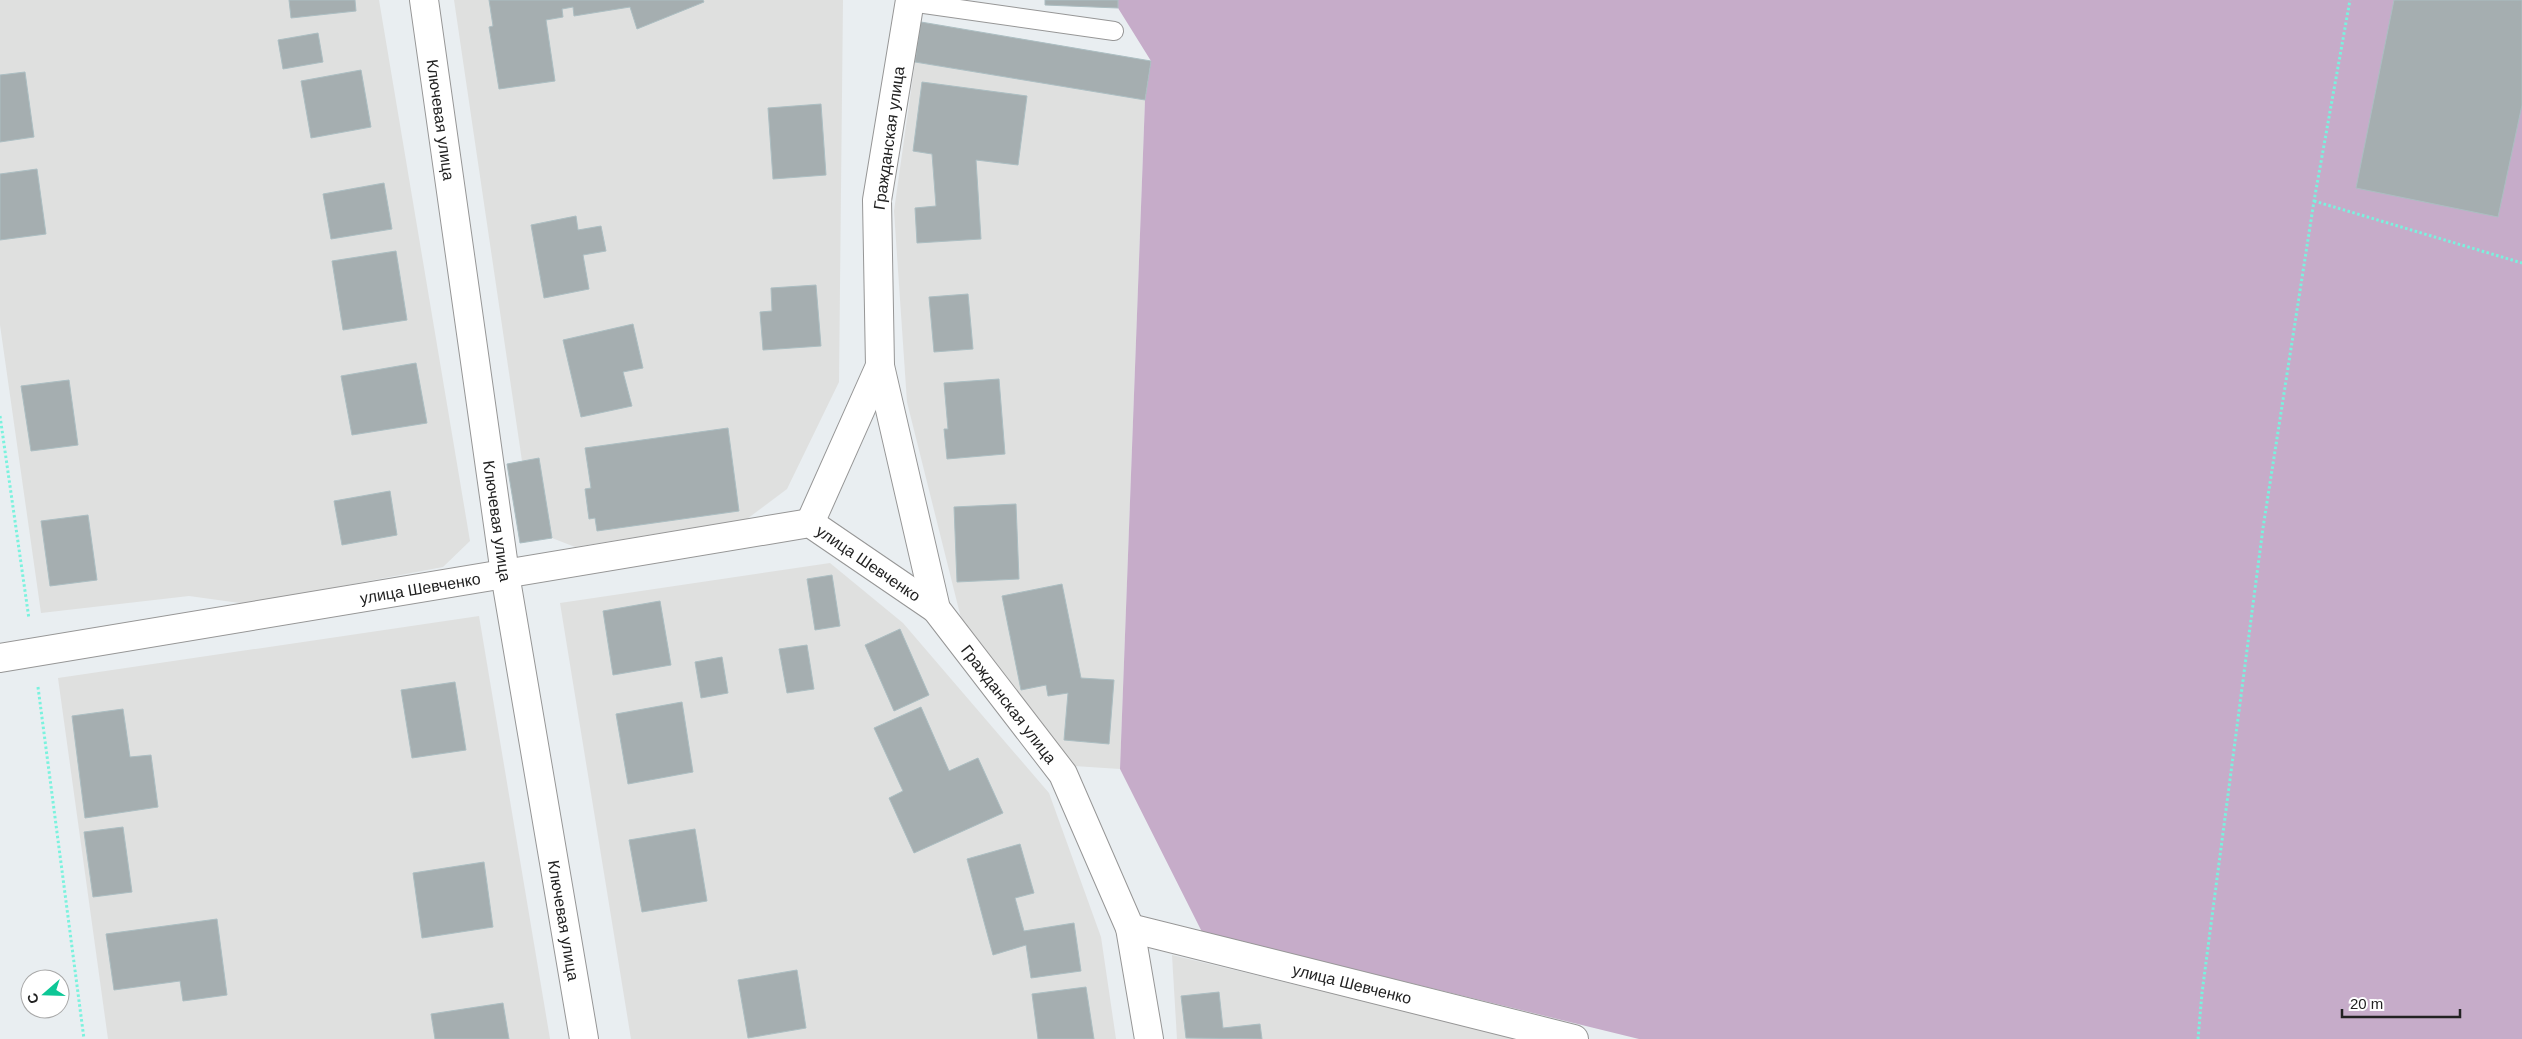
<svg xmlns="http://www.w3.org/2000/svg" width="2522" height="1039" font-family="Helvetica,sans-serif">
	<rect width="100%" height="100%" fill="#e9eef1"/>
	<g fill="#dfe0df">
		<path d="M0,0H379L470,541L443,567L247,604L189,596L41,613L0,325Z"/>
		<path d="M454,0H843L839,382L787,489L747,519L575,547L552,538L520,543L507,464L522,461Z"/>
		<path d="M915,62L1145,100L1120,769L1074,766L965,634L907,402L894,211Z"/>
		<path d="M830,563L903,623L1049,793L1101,937L1116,1039H631L560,603Z"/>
		<path d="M479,616L550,1039H108L58,678Z"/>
		<path d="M1172,955L1521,1039H1177Z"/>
	</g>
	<path fill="#c6acc9" d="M1118,0H2522V1039H1639L1202,932L1120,769L1145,100L1151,61L1118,8Z"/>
	<g fill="#a5aeb0" stroke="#acbec2">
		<path d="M289,0H355L356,11L291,18Z"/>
		<path d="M489,0H703L704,2L637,29L630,7L574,16L573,7L562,9L563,17L546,20L555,81L499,89L489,27L493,26Z"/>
		<path d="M1045,0H1118V8L1045,5Z"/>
		<path d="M2394,0H2522V105L2498,217L2356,188Z"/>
		<path d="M921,22L1151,61L1145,100L915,62Z"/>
		<path d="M318,33L323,62L283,69L278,40Z"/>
		<path d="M361,70L371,127L311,138L301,81Z"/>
		<path d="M25,72L34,137L0,142V75Z"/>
		<path d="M922,82L1027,96L1018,165L976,160L981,239L917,243L915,208L936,206L932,154L913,151Z"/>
		<path d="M821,104L826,175L773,179L768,108Z"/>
		<path d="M37,169L46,234L0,240V174Z"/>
		<path d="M384,183L392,229L331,239L323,194Z"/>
		<path d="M576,216L578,230L601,226L606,251L583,255L589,289L544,298L531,225Z"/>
		<path d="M396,251L407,320L343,330L332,261Z"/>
		<path d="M816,285L821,346L763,350L760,312L772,311L771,288Z"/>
		<path d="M968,294L973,349L934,352L929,297Z"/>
		<path d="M633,324L643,368L623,372L632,406L581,417L563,340Z"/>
		<path d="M416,363L427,423L352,435L341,376Z"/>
		<path d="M999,379L1005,454L947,459L944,429H948L944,383Z"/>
		<path d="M69,380L78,445L31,451L21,386Z"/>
		<path d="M728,428L739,511L597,531L595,518L589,519L585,489L591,488L585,448Z"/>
		<path d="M539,458L552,538L520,543L507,464Z"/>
		<path d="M390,491L397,535L342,545L334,501Z"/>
		<path d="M1016,504L1019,579L957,582L954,507Z"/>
		<path d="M88,515L97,580L50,586L41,521Z"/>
		<path d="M832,575L840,626L815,630L807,579Z"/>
		<path d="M1062,584L1081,678L1114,680L1109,744L1064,740L1068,693L1048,696L1046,685L1021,690L1002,596Z"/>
		<path d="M660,601L671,665L613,675L603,611Z"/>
		<path d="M900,629L929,695L894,711L865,645Z"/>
		<path d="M807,645L814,689L787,693L779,649Z"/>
		<path d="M722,657L728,693L701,698L695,662Z"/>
		<path d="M455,682L466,750L412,758L401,690Z"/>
		<path d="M682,702L693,772L628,784L616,714Z"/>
		<path d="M921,707L949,771L978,758L1003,813L914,853L889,798L903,791L874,728Z"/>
		<path d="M123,709L130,757L151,755L158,807L85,818L72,716Z"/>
		<path d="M123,827L132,892L93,897L84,832Z"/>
		<path d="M695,829L707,901L642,912L629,840Z"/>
		<path d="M1020,844L1034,893L1015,898L1024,931L1074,923L1081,971L1031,978L1026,945L993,955L967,859Z"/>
		<path d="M484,862L493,927L422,938L413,873Z"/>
		<path d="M217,919L227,995L183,1001L180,981L114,990L106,934Z"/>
		<path d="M797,970L806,1028L748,1038L738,980Z"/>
		<path d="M1086,987L1094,1039H1038L1032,994Z"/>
		<path d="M1219,992L1223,1028L1260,1024L1262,1039L1186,1038L1181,996Z"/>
		<path d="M503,1003L509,1039H435L431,1014Z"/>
	</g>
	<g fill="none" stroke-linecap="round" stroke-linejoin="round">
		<g stroke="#969696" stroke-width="20">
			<path id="service" d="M910,2L1114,31"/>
		</g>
		<g stroke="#969696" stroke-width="30">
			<g id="minor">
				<path id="s1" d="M424,0L505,574L584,1039"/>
				<path id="s2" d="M910,0L877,200L880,366L936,609L1063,774L1130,928L1149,1039"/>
				<path d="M810,523L880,366"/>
				<path id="s3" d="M0,658L810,523L936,609"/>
				<path id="s4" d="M1130,928L1574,1039"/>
			</g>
		</g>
		<g stroke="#7af2de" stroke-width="3" stroke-dasharray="2.5 2.5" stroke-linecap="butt">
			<path d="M2314,201L2522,263"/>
			<path d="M0,416L29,619"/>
			<path d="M38,687L84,1039"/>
			<path d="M2198,1039L2202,993L2263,528L2314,201L2350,0"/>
		</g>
		<use href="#service" stroke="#fff" stroke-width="18"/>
		<use href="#minor" stroke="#fff" stroke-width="28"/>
	</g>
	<g text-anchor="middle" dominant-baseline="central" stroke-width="4.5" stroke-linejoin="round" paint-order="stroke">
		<g font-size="16" fill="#222" stroke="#fff">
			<text stroke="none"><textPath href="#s1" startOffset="121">Ключевая улица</textPath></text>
			<text transform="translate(889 138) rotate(-82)">Гражданская улица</text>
			<text stroke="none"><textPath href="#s1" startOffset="526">Ключевая улица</textPath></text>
			<text stroke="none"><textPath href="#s3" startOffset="892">улица Шевченко</textPath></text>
			<text stroke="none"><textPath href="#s3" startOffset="426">улица Шевченко</textPath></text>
			<text stroke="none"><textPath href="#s2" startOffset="738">Гражданская улица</textPath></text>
			<text stroke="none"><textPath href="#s1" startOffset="931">Ключевая улица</textPath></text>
			<text stroke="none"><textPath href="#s4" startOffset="229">улица Шевченко</textPath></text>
		</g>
	</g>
	<g transform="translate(45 994) rotate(250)"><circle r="24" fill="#ffffff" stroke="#a7a7a7"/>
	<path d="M0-4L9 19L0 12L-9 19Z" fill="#0dc796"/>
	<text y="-8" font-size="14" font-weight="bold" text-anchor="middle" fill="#222222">С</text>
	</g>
	<path d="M2342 1009v8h118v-8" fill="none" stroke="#222222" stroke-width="2.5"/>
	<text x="2350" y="1009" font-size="15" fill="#222222" stroke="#ffffff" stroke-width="4" paint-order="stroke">20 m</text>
</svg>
